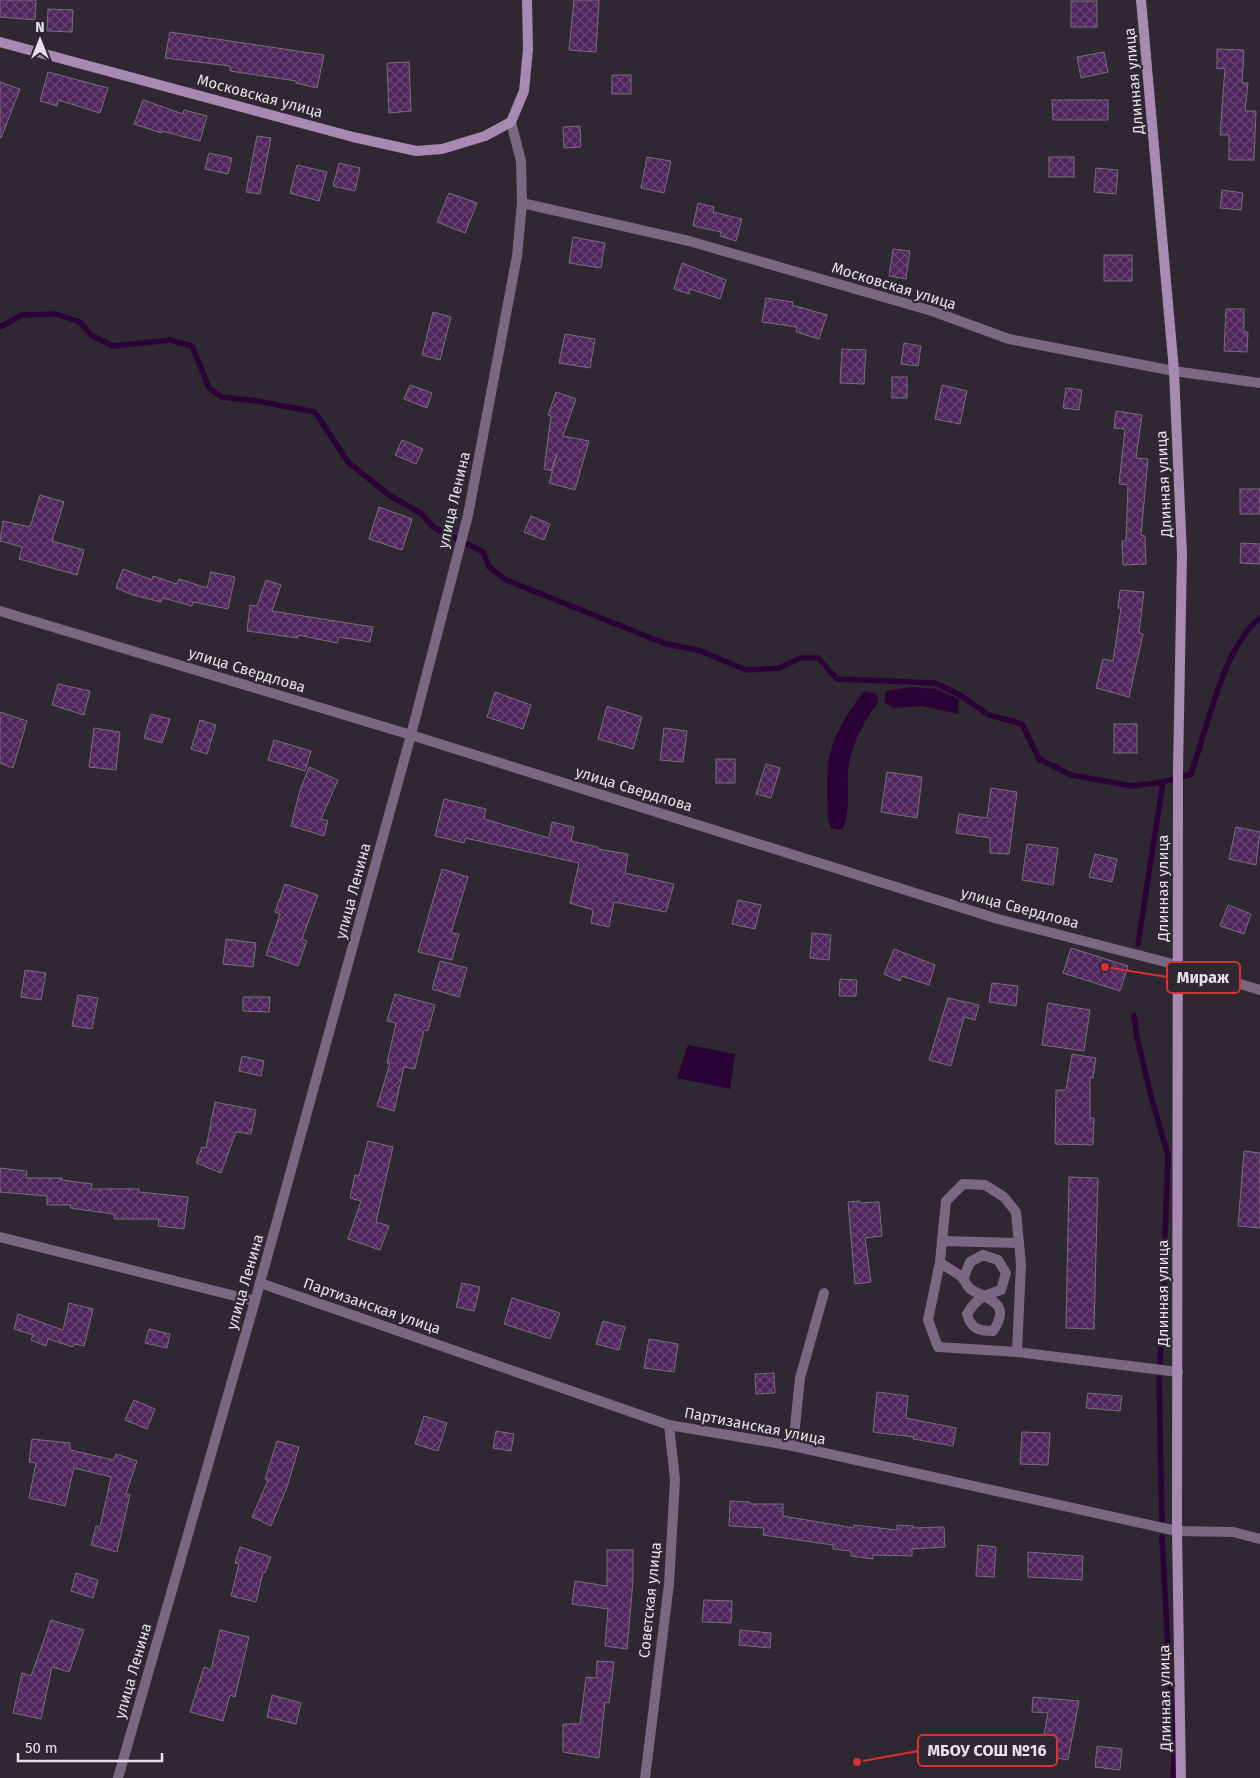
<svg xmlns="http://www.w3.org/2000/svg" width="1260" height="1778" font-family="'Fira Sans',sans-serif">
	<defs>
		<pattern id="building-cross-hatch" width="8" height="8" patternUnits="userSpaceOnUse" patternTransform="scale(1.25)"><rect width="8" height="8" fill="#4e265b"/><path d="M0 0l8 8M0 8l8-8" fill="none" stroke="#684573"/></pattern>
	</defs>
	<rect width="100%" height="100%" fill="#2f2732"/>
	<g fill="#2b0236">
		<path d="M912,687L936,689L959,699L958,714L922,706L893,708L884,702L886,691Z"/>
		<path d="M864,691L877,694L878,703C863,721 849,750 848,773C847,793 851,812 842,830L831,828L828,820C828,802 826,783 828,765C831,738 848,712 864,691Z"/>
		<path d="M688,1045L735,1054L730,1089L677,1078Z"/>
	</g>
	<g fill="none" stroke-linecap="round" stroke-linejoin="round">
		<g stroke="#2b0236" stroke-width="5.5">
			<path d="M0,327L22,315L56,314L80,322L91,335L113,346L170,340L192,346L209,388L222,397L257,401L315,412L348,462L389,495L422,514L433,527L483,552L489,567L506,580L666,644L698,650L746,670L779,668L801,658H818L837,679L935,683L958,694L989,715L1022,724L1039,759L1071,775L1132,786L1163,782L1191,774C1207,729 1223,647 1260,618"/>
			<path d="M1138,944L1163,782"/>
			<path d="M1134,1016L1137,1038L1152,1100L1168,1155L1160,1365"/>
			<path d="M1159,1378L1162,1521"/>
			<path d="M1162,1537L1174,1758L1173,1778"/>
		</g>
	</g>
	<g fill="url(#building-cross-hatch)" stroke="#776e7b">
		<path d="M0,0H36L35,20L0,17Z"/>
		<path d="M574,0H599L596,52L569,50Z"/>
		<rect x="1071" y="1" width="26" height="26"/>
		<path d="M48,9L73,10L72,32L47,31Z"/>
		<path d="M170,32L324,55L317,88L296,83V81L230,71V66L165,58Z"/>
		<path d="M1217,49L1244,50L1242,83H1248L1245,111H1256L1254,160H1229V135H1220L1225,68L1217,69Z"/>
		<path d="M1104,52L1108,72L1081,78L1077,57Z"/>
		<path d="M409,62L411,111L389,113L387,63Z"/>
		<path d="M48,72L108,88L100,113L58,100L57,106L40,101Z"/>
		<rect x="612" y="75" width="19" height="19"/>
		<path d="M0,82L20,89L1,138L0,137Z"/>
		<path d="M143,100L183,114L184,110L207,116L200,141L162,131L161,133L134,124Z"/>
		<path d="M1052,100H1108V120H1053Z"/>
		<path d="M580,126L581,147L564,148L563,127Z"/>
		<path d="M257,136L271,138L260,194L246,192Z"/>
		<path d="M209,153L232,158L228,174L205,169Z"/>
		<path d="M647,157L671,161L664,193L641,188Z"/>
		<rect x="1049" y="157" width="25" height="20"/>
		<path d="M339,163L360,168L355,191L333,186Z"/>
		<path d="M297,165L327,172L319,201L290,193Z"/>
		<path d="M1096,168L1118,170L1116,194L1094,192Z"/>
		<path d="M1222,190L1243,193L1241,210L1220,208Z"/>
		<path d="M449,193L477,203L465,233L437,222Z"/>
		<path d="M698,203L714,207L713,212L742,219L736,241L720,236L721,232L693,226Z"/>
		<path d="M573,237L605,243L601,268L569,263Z"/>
		<path d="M893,249L910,251L906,279L889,276Z"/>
		<rect x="1104" y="255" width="28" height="26"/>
		<path d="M682,263L726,280L720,299L690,289L689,294L674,289Z"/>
		<path d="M766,298L793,302L792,305L827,315L819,339L796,332L797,327L762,322Z"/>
		<path d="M1226,309H1244V332H1248L1247,352L1224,351Z"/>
		<path d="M433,312L451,317L440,360L422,355Z"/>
		<path d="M565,334L595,339L590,368L559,363Z"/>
		<path d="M904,343L921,346L918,366L901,364Z"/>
		<path d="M842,349L866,350L864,384L840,383Z"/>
		<rect x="892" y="377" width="15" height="21"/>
		<path d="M410,385L432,393L427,408L404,399Z"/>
		<path d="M942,385L967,391L960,424L935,419Z"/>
		<path d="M1066,388L1082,390L1079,410L1063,408Z"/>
		<path d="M556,392L576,399L563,436L589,441L575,490L549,483L557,454L551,471L544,469L551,416L548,415Z"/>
		<path d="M1116,411L1142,415L1136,458L1148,459L1141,535L1145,536L1146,564L1123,565L1122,541H1126L1128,485L1119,484L1125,429L1114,428Z"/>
		<path d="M402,440L423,449L416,464L395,455Z"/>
		<rect x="1240" y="489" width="20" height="25"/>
		<path d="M40,495L64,502L52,541L84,550L77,575L19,559L22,547L0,541L3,521L30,527Z"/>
		<path d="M379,507L412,519L402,550L369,539Z"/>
		<path d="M531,516L550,524L544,540L524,532Z"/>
		<path d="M1241,543L1260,544V564L1240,563Z"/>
		<path d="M123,569L152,580L153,576L177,584L179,579L207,588L211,572L235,577L228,609L193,602L192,606L163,598L161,602L133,595L116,588Z"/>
		<path d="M266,580L281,585L272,611L373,627L370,642L339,637L337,643L298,635V638L247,631L250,605L257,606Z"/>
		<path d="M1120,590L1144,592L1139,633L1143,634L1129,697L1096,688L1103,659L1113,661L1121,608H1118Z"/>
		<path d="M58,684L90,691L84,715L52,705Z"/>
		<path d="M495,692L531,705L523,729L487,717Z"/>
		<path d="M607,706L642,717L633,749L598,739Z"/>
		<path d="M0,712L27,721L13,768L0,763Z"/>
		<path d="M151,714L170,719L162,743L144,738Z"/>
		<path d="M200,720L216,725L207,754L191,749Z"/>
		<rect x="1114" y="724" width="23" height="29"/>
		<path d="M94,728L120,732L116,770L89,767Z"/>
		<path d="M664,728L687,731L683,762L660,760Z"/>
		<path d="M274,740L311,751L305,771L268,760Z"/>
		<rect x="716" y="759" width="19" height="24"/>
		<path d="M766,764L780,768L771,798L756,794Z"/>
		<path d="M309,767L338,780L321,819L328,821L324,836L291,826L300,790Z"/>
		<path d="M887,772L922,777L917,818L881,812Z"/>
		<path d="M991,788L1017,792L1009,854L990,853V838L956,833L959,814L987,818Z"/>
		<path d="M444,799L486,809L484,819L549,838L552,822L574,827L571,841L598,847V849L628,854L625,873L674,884L666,912L614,902L609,927L591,923L593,910L570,903L579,863L465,838L464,843L435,836Z"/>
		<path d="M1236,827L1260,832L1256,865L1229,859Z"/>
		<path d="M1027,844L1058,848L1053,885L1022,880Z"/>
		<path d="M1095,854L1117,859L1112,882L1089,877Z"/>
		<path d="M442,869L468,877L451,933L459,934L452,960L418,952Z"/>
		<path d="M285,884L318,895L302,939L307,941L298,966L266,955L280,914L275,912Z"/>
		<path d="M738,900L761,905L755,929L732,924Z"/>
		<path d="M1228,905L1251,914L1244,934L1220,926Z"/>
		<path d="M812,933L831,935L829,960L810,958Z"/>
		<path d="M226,939L256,943L253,967L223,964Z"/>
		<path d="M1071,948L1128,966L1120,991L1063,973Z"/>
		<path d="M894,949L935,965L929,985L902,976L900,981L884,974Z"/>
		<path d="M440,961L467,968L459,997L432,989Z"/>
		<path d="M25,970L46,973L41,1000L21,997Z"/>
		<path d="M840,979L857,980L856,996H839Z"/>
		<path d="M992,983L1018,986L1016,1006L989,1002Z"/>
		<path d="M395,994L435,1005L428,1031L424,1030L415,1069L404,1067L394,1111L377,1106L390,1063H387L396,1023L387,1021Z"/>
		<path d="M78,995L98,998L92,1029L72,1026Z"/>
		<path d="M243,997H270L269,1012L243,1011Z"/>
		<path d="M948,998L979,1005L975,1020L964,1017L951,1066L929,1060Z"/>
		<path d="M1048,1003L1090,1010L1084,1051L1042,1045Z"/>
		<path d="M1072,1054L1096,1058L1093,1078L1090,1077V1118H1094L1093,1145L1055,1144L1056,1090H1066Z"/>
		<path d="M242,1056L264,1061L261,1076L239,1071Z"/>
		<path d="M215,1102L256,1110L251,1134L236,1132L221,1173L196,1163L202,1147L206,1148Z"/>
		<path d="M368,1141L393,1147L376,1222L389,1226L380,1250L348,1239L361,1201L350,1198L355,1175L359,1176Z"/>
		<path d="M1244,1151L1260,1153V1228L1238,1226Z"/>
		<path d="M0,1168L27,1171L26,1178H62V1180L92,1184L91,1189H139V1192L188,1197L184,1229L158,1226L159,1219H114V1214L70,1208L71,1205H47V1196L0,1192Z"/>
		<path d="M1069,1177L1098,1178L1094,1329L1066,1328Z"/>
		<path d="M860,1201V1203L879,1202L882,1236L865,1238L871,1282L855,1284L848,1202Z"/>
		<path d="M462,1283L480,1287L474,1311L456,1307Z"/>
		<path d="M512,1298L560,1313L550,1339L504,1324Z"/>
		<path d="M69,1303L93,1309L84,1346L74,1344L73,1347L48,1339L46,1346L31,1340L33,1335L14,1329L18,1314L63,1330Z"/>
		<path d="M603,1321L625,1327L619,1350L596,1344Z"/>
		<path d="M149,1329L170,1334L167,1348L145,1343Z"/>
		<path d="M649,1339L678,1344L674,1372L644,1368Z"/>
		<path d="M774,1373L775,1393L756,1394L755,1374Z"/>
		<path d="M877,1392L908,1396L906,1418L956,1428L953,1446L913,1439L914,1437L873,1432Z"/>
		<path d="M1088,1393L1122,1396L1120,1411L1086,1408Z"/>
		<path d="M134,1400L155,1409L147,1429L125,1420Z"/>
		<path d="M424,1416L447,1423L438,1451L415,1444Z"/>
		<path d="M496,1431L514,1434L511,1451L493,1448Z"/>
		<path d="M1022,1432L1050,1433L1048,1465L1020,1464Z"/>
		<path d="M32,1439L70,1443V1450L114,1460L116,1454L137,1461L126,1494L130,1495L117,1552L91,1545L96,1526L100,1527L111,1477L74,1468L65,1506L29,1498L36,1463L29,1462Z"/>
		<path d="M277,1441L299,1447L287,1487L271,1526L252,1517L268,1480L265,1479Z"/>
		<path d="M730,1501L750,1502V1504H783V1516L854,1528V1525L897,1530V1525L913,1526V1528L944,1527L945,1547L912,1549V1556L873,1555V1559L851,1556V1551L833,1549V1545L763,1535L764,1528L729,1526Z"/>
		<path d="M978,1545L996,1547L994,1577L976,1576Z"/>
		<path d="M240,1547L271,1557L265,1573L263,1572L256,1602L231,1596L239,1564L235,1563Z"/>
		<path d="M607,1550H633V1581L627,1649L605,1646L608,1609L572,1604L575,1581L607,1586Z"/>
		<path d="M1028,1552L1083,1556L1082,1580L1028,1577Z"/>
		<path d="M76,1573L98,1580L93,1598L71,1591Z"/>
		<path d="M704,1600L732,1601L731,1623L702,1622Z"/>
		<path d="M51,1620L84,1630L69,1672L52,1667L41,1719L13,1713L22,1673L31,1676Z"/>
		<path d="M220,1630L249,1637L235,1697L230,1695L223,1721L190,1712L204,1667L211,1670Z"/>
		<path d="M740,1630L771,1633L770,1648L739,1645Z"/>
		<path d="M597,1661L614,1662L609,1703L605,1702L599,1758L563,1752V1724H580L586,1677L596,1678Z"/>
		<path d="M272,1695L301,1703L296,1724L267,1717Z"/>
		<path d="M1033,1697L1079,1701L1068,1760L1040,1755L1048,1713L1032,1712Z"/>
		<path d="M1097,1746L1122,1749L1120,1770L1095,1767Z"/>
	</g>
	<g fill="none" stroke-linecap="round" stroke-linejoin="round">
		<g stroke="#7a6781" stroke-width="10">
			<path d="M940,1262L928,1320L938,1347L1017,1352L1021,1264L1016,1212L1004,1197L985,1185L963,1184L946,1201L942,1241"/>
			<path d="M963,1279L970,1262L983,1255L998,1260L1006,1273L1001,1290C984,1295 976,1299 967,1314C971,1329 979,1331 993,1331C1011,1304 992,1301 972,1290C967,1288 966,1282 963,1278C956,1272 947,1268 940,1262L942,1241L1019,1243"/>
			<path d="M1017,1352L1178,1372"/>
			<path d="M793,1446L800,1378L824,1293"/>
		</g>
		<g stroke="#7a6781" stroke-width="10">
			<path d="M522,203L689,241L932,311L1009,339L1174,371L1260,383"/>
			<path d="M0,611L411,735L998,919L1177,965L1260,990"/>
			<path d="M0,1237L255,1301"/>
			<path d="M260,1283L669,1425L793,1446L1177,1531L1233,1532L1260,1539"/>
			<path d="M118,1778L255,1301L411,735L468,515L517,256L522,203L521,161L511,122"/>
			<path d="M645,1778L669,1584L675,1480L669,1425"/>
		</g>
		<g stroke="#a889b2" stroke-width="10">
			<path d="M1141,0L1174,371L1182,554L1178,771L1177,1531L1181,1778"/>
			<path d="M0,42L353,137L416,151L442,149L485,136L511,122L524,91L528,49L527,0"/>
		</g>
	</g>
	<g text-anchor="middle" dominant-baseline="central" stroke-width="4.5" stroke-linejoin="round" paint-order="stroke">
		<g font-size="15" fill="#e6e1e8" stroke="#2f2732">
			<text transform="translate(1134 81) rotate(-95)">Длинная улица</text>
			<text transform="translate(260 96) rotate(15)">Московская улица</text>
			<text transform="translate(894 286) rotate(17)">Московская улица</text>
			<text transform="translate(1164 484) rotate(-93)">Длинная улица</text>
			<text transform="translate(454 500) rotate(-77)">улица Ленина</text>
			<text transform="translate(247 670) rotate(17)">улица Свердлова</text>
			<text transform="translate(634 789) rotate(17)">улица Свердлова</text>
			<text transform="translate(1163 888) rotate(-90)">Длинная улица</text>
			<text transform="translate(353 891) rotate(-75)">улица Ленина</text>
			<text transform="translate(1020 908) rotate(15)">улица Свердлова</text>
			<text transform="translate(245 1282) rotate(-74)">улица Ленина</text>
			<text transform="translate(1163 1293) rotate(-90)">Длинная улица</text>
			<text transform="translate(372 1306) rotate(19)">Партизанская улица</text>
			<text transform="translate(755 1426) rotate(11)">Партизанская улица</text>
			<text transform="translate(650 1600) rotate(-84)">Советская улица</text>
			<text transform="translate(133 1671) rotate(-74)">улица Ленина</text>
			<text transform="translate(1165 1698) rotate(-91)">Длинная улица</text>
		</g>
	</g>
	<path fill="none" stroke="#d73132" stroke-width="2" d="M1105 967L1167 977M857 1762L918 1751"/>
	<g fill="#d73132" stroke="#2f2732" stroke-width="2">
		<circle cx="1105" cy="967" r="5"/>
		<circle cx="857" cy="1762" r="5"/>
	</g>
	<g fill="#2f2732" stroke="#d73132" stroke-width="2">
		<rect x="1167" y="962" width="73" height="31" rx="5"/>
		<rect x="918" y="1735" width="139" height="31" rx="5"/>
	</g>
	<g font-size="16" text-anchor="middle" font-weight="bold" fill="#e6e1e8">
		<text x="1203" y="983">Мираж</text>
		<text x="987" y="1756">МБОУ СОШ №16</text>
	</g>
	<g transform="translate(40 40)" stroke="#2f2732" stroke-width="4" paint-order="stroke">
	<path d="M0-4L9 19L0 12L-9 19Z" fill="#e6e1e8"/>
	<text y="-8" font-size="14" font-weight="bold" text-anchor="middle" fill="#e6e1e8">N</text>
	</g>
	<path d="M18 1753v8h144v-8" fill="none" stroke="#e6e1e8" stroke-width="2.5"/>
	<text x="25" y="1753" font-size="15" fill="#e6e1e8" stroke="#2f2732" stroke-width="4" paint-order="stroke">50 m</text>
</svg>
